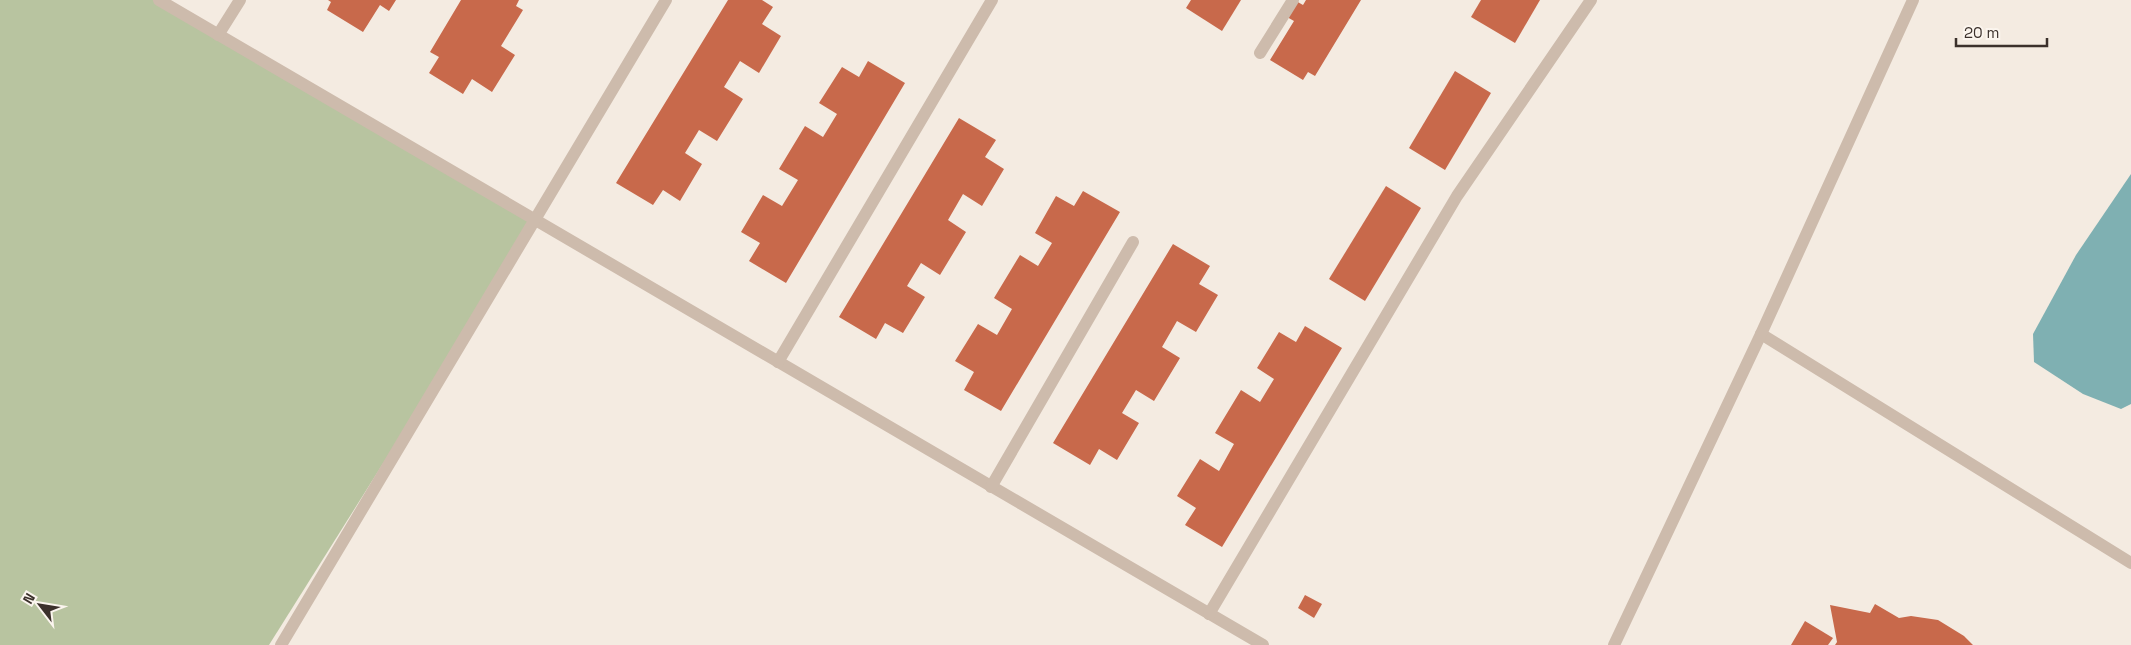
<svg xmlns="http://www.w3.org/2000/svg" width="2131" height="645" font-family="'Space Grotesk',sans-serif">
	<rect width="100%" height="100%" fill="#f4ebe1"/>
	<path fill="#b8c4a0" d="M0,0H161L536,220L269,645H0Z"/>
	<path fill="#7fb0b2" d="M2131,174V404L2121,409L2083,394L2034,362L2033,334L2076,255Z"/>
	<g fill="#c8694b">
		<path d="M328,0H396L389,11L380,5L363,32L327,10L331,2Z"/>
		<path d="M461,0H519L516,6L523,10L501,46L515,55L492,92L472,79L463,94L429,73L439,57L430,52Z"/>
		<path d="M728,0H762L773,7L762,24L781,36L759,73L740,61L724,87L743,99L717,141L699,130L685,153L702,164L680,201L663,190L653,205L616,183Z"/>
		<path d="M1191,0H1241L1222,31L1186,8Z"/>
		<path d="M1306,0H1361L1315,76L1308,72L1303,80L1270,60L1294,21L1287,17L1296,1L1303,5Z"/>
		<path d="M1481,0H1540L1515,43L1471,17Z"/>
		<path d="M868,61L905,83L786,283L749,261L760,243L741,232L763,195L782,206L798,180L779,169L805,126L823,137L837,114L819,103L842,67L859,77Z"/>
		<path d="M1455,71L1491,93L1445,170L1409,148Z"/>
		<path d="M959,118L996,140L985,157L1004,169L982,206L963,194L948,220L966,232L940,275L921,263L907,286L925,297L903,333L885,323L876,339L839,317Z"/>
		<path d="M1386,186L1421,208L1365,301L1329,279Z"/>
		<path d="M1083,191L1120,212L1001,411L964,390L974,372L955,361L978,324L997,335L1012,309L994,298L1020,255L1038,266L1052,243L1035,233L1056,196L1074,206Z"/>
		<path d="M1173,244L1210,266L1199,284L1218,295L1196,332L1177,321L1162,347L1180,358L1154,401L1136,390L1122,413L1139,423L1117,460L1099,449L1090,465L1053,443Z"/>
		<path d="M1305,326L1342,348L1222,547L1185,525L1196,508L1177,496L1200,459L1219,471L1234,444L1215,433L1241,390L1260,402L1274,379L1257,368L1279,332L1296,342Z"/>
		<path d="M1305,595L1322,604L1314,618L1298,608Z"/>
		<path d="M1875,604L1899,618L1911,616L1938,620L1964,636L1973,645H1835L1837,642L1830,605L1870,613Z"/>
		<path d="M1805,621L1833,638L1828,645H1791Z"/>
	</g>
	<g fill="none" stroke-linecap="round" stroke-linejoin="round">
		<g stroke="#cdbbac" stroke-width="12">
			<path d="M159,0L1263,645"/>
			<path d="M218,35L240,0"/>
			<path d="M1260,53L1293,0"/>
			<path d="M1761,334L2131,563"/>
			<path d="M778,362L992,0"/>
			<path d="M991,487L1133,242"/>
			<path d="M1209,614L1457,196L1591,0"/>
			<path d="M281,645L666,0"/>
			<path d="M1614,645L1761,334L1913,0"/>
		</g>
	</g>
	<g transform="translate(40 605) rotate(301)" stroke="#fbf5ee" stroke-width="4" paint-order="stroke">
	<path d="M0-4L9 19L0 12L-9 19Z" fill="#3b302b"/>
	<text y="-8" font-size="14" font-weight="bold" text-anchor="middle" fill="#3b302b">N</text>
	</g>
	<path d="M1956 38v8h91v-8" fill="none" stroke="#3b302b" stroke-width="2.5"/>
	<text x="1964" y="38" font-size="15" fill="#3b302b" stroke="#fbf5ee" stroke-width="4" paint-order="stroke">20 m</text>
</svg>
